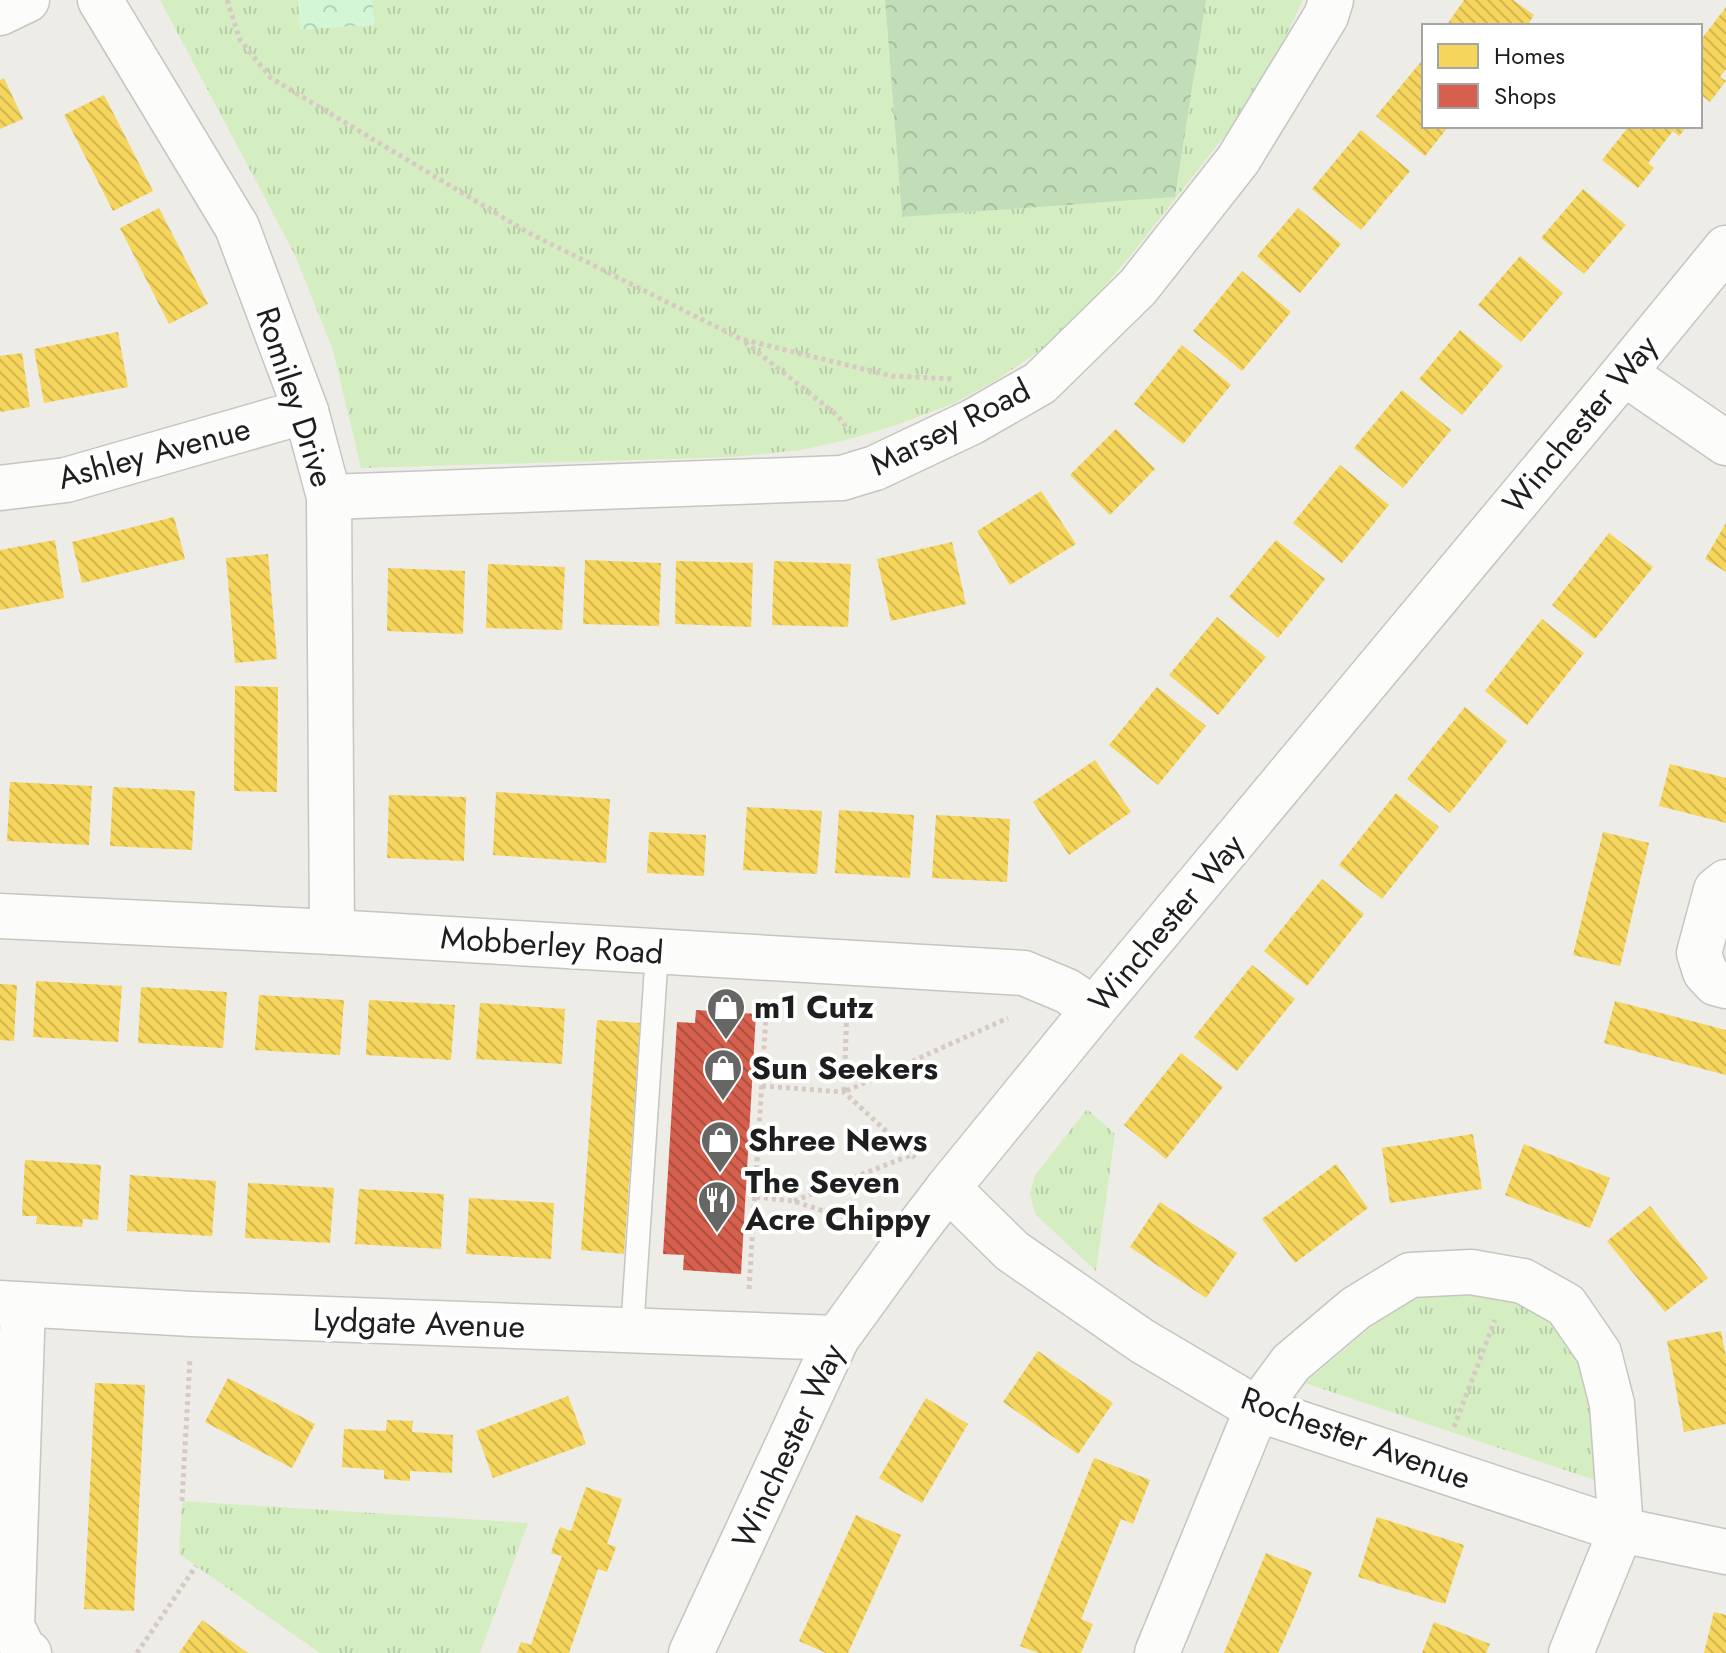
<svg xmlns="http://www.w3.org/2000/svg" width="1726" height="1653" font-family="Jost,sans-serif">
	<defs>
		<pattern id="grass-tufts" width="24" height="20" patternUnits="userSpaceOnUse" patternTransform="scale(2)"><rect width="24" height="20" fill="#d4eec2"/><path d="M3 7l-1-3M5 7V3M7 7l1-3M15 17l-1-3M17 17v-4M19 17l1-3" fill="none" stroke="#b6cca6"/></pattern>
		<pattern id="forest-crowns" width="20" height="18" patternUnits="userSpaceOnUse" patternTransform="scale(2)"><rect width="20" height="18" fill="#c2deb9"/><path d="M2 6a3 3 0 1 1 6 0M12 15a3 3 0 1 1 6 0" fill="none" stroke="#a6be9f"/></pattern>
		<pattern id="park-crowns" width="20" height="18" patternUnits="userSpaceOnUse" patternTransform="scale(2)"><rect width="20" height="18" fill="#d2f6d6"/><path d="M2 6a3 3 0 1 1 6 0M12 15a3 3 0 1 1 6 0" fill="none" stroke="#b4d2b7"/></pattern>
		<pattern id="homes-back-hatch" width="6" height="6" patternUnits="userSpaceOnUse" patternTransform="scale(2)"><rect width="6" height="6" fill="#f6d55c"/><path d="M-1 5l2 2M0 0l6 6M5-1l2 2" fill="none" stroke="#d2b650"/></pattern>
		<pattern id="shops-back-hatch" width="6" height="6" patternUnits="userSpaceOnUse" patternTransform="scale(2)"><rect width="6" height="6" fill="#d6604d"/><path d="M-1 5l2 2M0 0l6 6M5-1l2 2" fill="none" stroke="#ad4f3f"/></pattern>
	</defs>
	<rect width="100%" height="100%" fill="#edece6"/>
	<g fill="url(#grass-tufts)">
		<path d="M160,0H298L300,29L374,25L372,0H885L902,217L1175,197L1206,0H1303L1259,92L1131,255L1087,307L1044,348L995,381L952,404L896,425L854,438L801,450L732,457L361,468L333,350L295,255Z"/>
		<path d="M1087,1109L1115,1134L1096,1271L1035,1214L1030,1193L1035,1175Z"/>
		<path d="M1489,1286L1561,1322L1588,1361L1607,1484L1305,1383L1403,1300L1443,1289Z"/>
		<path d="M182,1501L528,1523L480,1653H320L179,1554Z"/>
	</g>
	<path fill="url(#forest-crowns)" d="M885,0H1206L1175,197L902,217Z"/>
	<path fill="url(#park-crowns)" d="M298,0H372L375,25L300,29Z"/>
	<g fill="url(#homes-back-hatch)">
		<path d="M1464,0H1513L1534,15L1527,26H1446Z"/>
		<path d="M1726,7V69L1720,77L1726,81L1710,102L1700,94V41Z"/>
		<path d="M1424,58V126H1449L1425,156L1376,116Z"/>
		<path d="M4,78L23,119L0,129V80Z"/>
		<path d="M104,95L153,191L113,211L64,115Z"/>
		<path d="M1629,126H1687L1679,136L1673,131L1648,163L1654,168L1638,188L1602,160Z"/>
		<path d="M1361,130L1410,171L1361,230L1312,189Z"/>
		<path d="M1583,189L1626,225L1584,274L1541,238Z"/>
		<path d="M159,208L208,304L169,324L120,228Z"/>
		<path d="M1298,208L1341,244L1300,293L1257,256Z"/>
		<path d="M1520,256L1563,293L1521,342L1478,305Z"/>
		<path d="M1242,271L1291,312L1242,371L1193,331Z"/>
		<path d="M1460,330L1503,366L1462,415L1419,379Z"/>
		<path d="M118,332L128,387L44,403L34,349Z"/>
		<path d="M1182,345L1231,385L1183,444L1134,404Z"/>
		<path d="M22,353L30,407L0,412V356Z"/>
		<path d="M1402,390L1451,430L1403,488L1354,448Z"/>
		<path d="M1116,429L1155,469L1110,515L1070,475Z"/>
		<path d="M1340,465L1389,505L1342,563L1293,523Z"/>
		<path d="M1041,491L1076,544L1010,585L977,531Z"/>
		<path d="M174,517L185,559L82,583L72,542Z"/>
		<path d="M1726,523V572L1705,559Z"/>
		<path d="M1609,533L1653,567L1595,639L1552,605Z"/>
		<path d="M55,540L64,598L0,610V550Z"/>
		<path d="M1276,540L1325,579L1278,638L1229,597Z"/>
		<path d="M952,542L966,604L891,621L877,559Z"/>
		<path d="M268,554L277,659L235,663L226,558Z"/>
		<path d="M585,560L661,563L659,626L583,624Z"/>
		<path d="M676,561L753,563L751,627L675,624Z"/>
		<path d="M774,561L851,564L848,627L772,625Z"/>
		<path d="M488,564L565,567L562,630L486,628Z"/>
		<path d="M388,568L465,571L463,634L387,631Z"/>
		<path d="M1217,617L1266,657L1218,715L1169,675Z"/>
		<path d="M1542,619L1584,653L1527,725L1485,691Z"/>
		<path d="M235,686L278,687L277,792L234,791Z"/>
		<path d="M1157,687L1206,726L1158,785L1109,745Z"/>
		<path d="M1465,707L1507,741L1450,813L1407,779Z"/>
		<path d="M1095,760L1131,812L1069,855L1033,802Z"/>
		<path d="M1670,764L1726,778V823L1659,806Z"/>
		<path d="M10,782L92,786L89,845L7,841Z"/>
		<path d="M113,787L195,791L192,850L110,846Z"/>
		<path d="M496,792L610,799L606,863L493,855Z"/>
		<path d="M1396,793L1439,827L1382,899L1339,865Z"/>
		<path d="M389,795L466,797L464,861L387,858Z"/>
		<path d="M747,807L822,811L817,874L743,870Z"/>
		<path d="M839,810L914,815L910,878L835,873Z"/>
		<path d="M936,815L1010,819L1007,882L932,878Z"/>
		<path d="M649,832L706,835L704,876L647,873Z"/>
		<path d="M1603,832L1649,843L1620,966L1573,955Z"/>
		<path d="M1322,879L1364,914L1307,986L1264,951Z"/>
		<path d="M1252,965L1295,999L1237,1071L1194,1037Z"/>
		<path d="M36,981L122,986L118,1042L33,1037Z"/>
		<path d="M0,984L17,985L14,1041L0,1040Z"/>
		<path d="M141,987L227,992L223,1048L138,1043Z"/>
		<path d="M259,995L344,1000L340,1055L255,1050Z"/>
		<path d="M369,1000L455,1005L451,1060L366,1055Z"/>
		<path d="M1615,1001L1726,1030V1075L1604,1043Z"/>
		<path d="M480,1003L565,1009L562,1064L476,1059Z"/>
		<path d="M597,1020L640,1023L624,1254L581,1250Z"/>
		<path d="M1181,1053L1223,1087L1166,1159L1124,1125Z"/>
		<path d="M1473,1134L1482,1189L1390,1203L1382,1148Z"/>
		<path d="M1524,1144L1610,1178L1590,1228L1505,1195Z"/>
		<path d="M25,1160L101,1165L98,1220L83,1219L82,1227L36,1224L37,1216H22Z"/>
		<path d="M1336,1164L1368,1208L1295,1263L1262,1219Z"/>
		<path d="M130,1175L216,1181L212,1236L127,1231Z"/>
		<path d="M248,1183L334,1188L330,1243L245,1238Z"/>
		<path d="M359,1189L444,1194L441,1249L355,1244Z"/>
		<path d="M469,1198L554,1203L551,1259L466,1254Z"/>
		<path d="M1160,1202L1237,1253L1206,1298L1130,1247Z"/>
		<path d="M1650,1206L1708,1278L1665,1312L1607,1241Z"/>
		<path d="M1721,1331L1726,1357V1424L1684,1432L1667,1341Z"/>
		<path d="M1038,1351L1113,1403L1078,1454L1003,1402Z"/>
		<path d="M228,1378L315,1424L292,1468L205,1422Z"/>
		<path d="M95,1383L145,1385L134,1611L84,1609Z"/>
		<path d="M568,1396L586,1444L493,1478L476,1431Z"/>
		<path d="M926,1398L968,1424L922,1503L879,1478Z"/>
		<path d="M387,1420L413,1421L412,1432L453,1435L452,1473L410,1471V1481L384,1479V1470L342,1467L344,1429L386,1431Z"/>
		<path d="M1094,1458L1150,1480L1133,1524L1121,1519L1081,1619L1093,1624L1081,1653H1038L1020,1646Z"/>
		<path d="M586,1487L622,1499L607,1544L616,1547L607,1572L598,1569L569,1653H517L521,1642L531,1645L562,1556L551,1553L555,1540L560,1527L571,1531Z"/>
		<path d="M856,1515L901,1535L848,1653H826L799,1641Z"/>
		<path d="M1377,1517L1464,1545L1445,1604L1358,1577Z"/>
		<path d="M1266,1553L1312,1572L1295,1615L1278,1653H1224Z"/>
		<path d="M1714,1612L1726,1615V1653H1704Z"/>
		<path d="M202,1620L248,1653H179Z"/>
		<path d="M1434,1622L1490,1644L1486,1653H1422Z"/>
	</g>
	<path fill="url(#shops-back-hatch)" d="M696,1010L756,1014L741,1274L683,1270L684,1255L663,1254L677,1022L695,1023Z"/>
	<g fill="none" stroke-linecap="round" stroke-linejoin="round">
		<g stroke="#c5c5c2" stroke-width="25">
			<path id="service" d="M632,1331L657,952"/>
		</g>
		<g stroke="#c5c5c2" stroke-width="47">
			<g id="minor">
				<path d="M100,0L237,227L306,411L329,497L332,932"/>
				<path d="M0,13L27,0"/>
				<path d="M1624,373L1726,443"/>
				<path d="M0,488L66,480L306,411"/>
				<path d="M329,497L842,478L875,468L972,422L1040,383L1138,287L1238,160L1326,16L1331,0"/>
				<path d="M1726,882L1716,890L1699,953L1705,972L1715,983L1726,986"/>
				<path d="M0,916L332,932L1024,973L1067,991L1094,1009"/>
				<path d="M948,1188L1012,1251L1142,1341L1257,1409L1621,1530L1726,1552"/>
				<path d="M0,1303L192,1314L837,1338"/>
				<path d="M23,1305L12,1626L23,1649L29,1653"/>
				<path d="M1157,1653L1257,1409L1291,1363L1356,1308L1410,1275L1471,1272L1523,1281L1566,1305L1599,1353L1612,1404L1621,1530L1571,1653"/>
			</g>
		</g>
		<g stroke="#c5c5c2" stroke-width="47">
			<path id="tertiary" d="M691,1653L837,1338L909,1239L948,1188L1094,1009L1608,392L1726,248"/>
		</g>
		<g stroke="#d7cac5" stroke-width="5" stroke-dasharray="4 4" stroke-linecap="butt">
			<path d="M227,0L240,40L271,78L529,233L741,339L892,376L955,379"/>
			<path d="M745,342L838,416L849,431"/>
			<path d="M847,1007L844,1092L1008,1018"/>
			<path d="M762,1086L844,1092L915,1158"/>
			<path d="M756,1197L793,1201L867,1225"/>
			<path d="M794,1201L911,1155"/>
			<path d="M749,1289L767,1000"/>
			<path d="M1454,1427L1495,1320"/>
			<path d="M182,1501L190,1358"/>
			<path d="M137,1653L196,1566"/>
		</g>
		<use href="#service" stroke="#fcfcfb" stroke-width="22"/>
		<use href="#minor" stroke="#fcfcfb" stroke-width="44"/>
		<use href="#tertiary" stroke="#fcfcfb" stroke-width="44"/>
	</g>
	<defs>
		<g id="shop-pin" transform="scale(2)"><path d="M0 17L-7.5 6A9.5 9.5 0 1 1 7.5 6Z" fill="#666664" stroke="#fff"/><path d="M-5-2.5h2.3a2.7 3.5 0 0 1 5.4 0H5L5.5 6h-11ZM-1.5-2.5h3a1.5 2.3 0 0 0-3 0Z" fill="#fff"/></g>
		<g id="restaurant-pin" transform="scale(2)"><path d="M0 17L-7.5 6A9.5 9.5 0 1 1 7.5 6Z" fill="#666664" stroke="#fff"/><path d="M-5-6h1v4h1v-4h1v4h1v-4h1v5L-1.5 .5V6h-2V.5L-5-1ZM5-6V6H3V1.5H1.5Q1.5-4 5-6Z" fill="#fff"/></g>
	</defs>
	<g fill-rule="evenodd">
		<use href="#shop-pin" x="726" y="1007"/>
		<use href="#shop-pin" x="723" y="1068"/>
		<use href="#shop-pin" x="720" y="1140"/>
		<use href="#restaurant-pin" x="717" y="1200"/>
	</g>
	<g text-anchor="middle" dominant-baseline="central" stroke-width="8" stroke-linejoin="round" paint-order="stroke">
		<g font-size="32" fill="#1e1e1e" stroke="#fff">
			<text transform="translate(295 397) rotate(72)">Romiley Drive</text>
			<text transform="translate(1580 424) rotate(-50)">Winchester Way</text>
			<text transform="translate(950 427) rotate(-27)">Marsey Road</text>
			<text transform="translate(154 453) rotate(-15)">Ashley Avenue</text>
			<text transform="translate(1166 923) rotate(-50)">Winchester Way</text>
			<text transform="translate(552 945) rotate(4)">Mobberley Road</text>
			<text transform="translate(419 1323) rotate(2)">Lydgate Avenue</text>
			<text transform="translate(1356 1438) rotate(20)">Rochester Avenue</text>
			<text transform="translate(788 1446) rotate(-65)">Winchester Way</text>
		</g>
		<g font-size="32" font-weight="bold" fill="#1e1e1e" stroke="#fff" text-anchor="start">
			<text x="754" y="1007">m1 Cutz</text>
			<text x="751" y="1068">Sun Seekers</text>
			<text x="748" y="1140">Shree News</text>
			<text x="745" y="1182">The Seven<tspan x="745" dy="37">Acre Chippy</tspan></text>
		</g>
	</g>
	<rect x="1422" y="24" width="280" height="104" fill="#ffffff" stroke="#a5a5a5" stroke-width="2"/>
	<rect x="1438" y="44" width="40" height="24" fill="#f6d55c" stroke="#a5a5a5" stroke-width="2"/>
	<text x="1494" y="64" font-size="24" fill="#1e1e1e">Homes</text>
	<rect x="1438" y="84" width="40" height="24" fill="#d6604d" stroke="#a5a5a5" stroke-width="2"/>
	<text x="1494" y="104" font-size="24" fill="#1e1e1e">Shops</text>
</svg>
